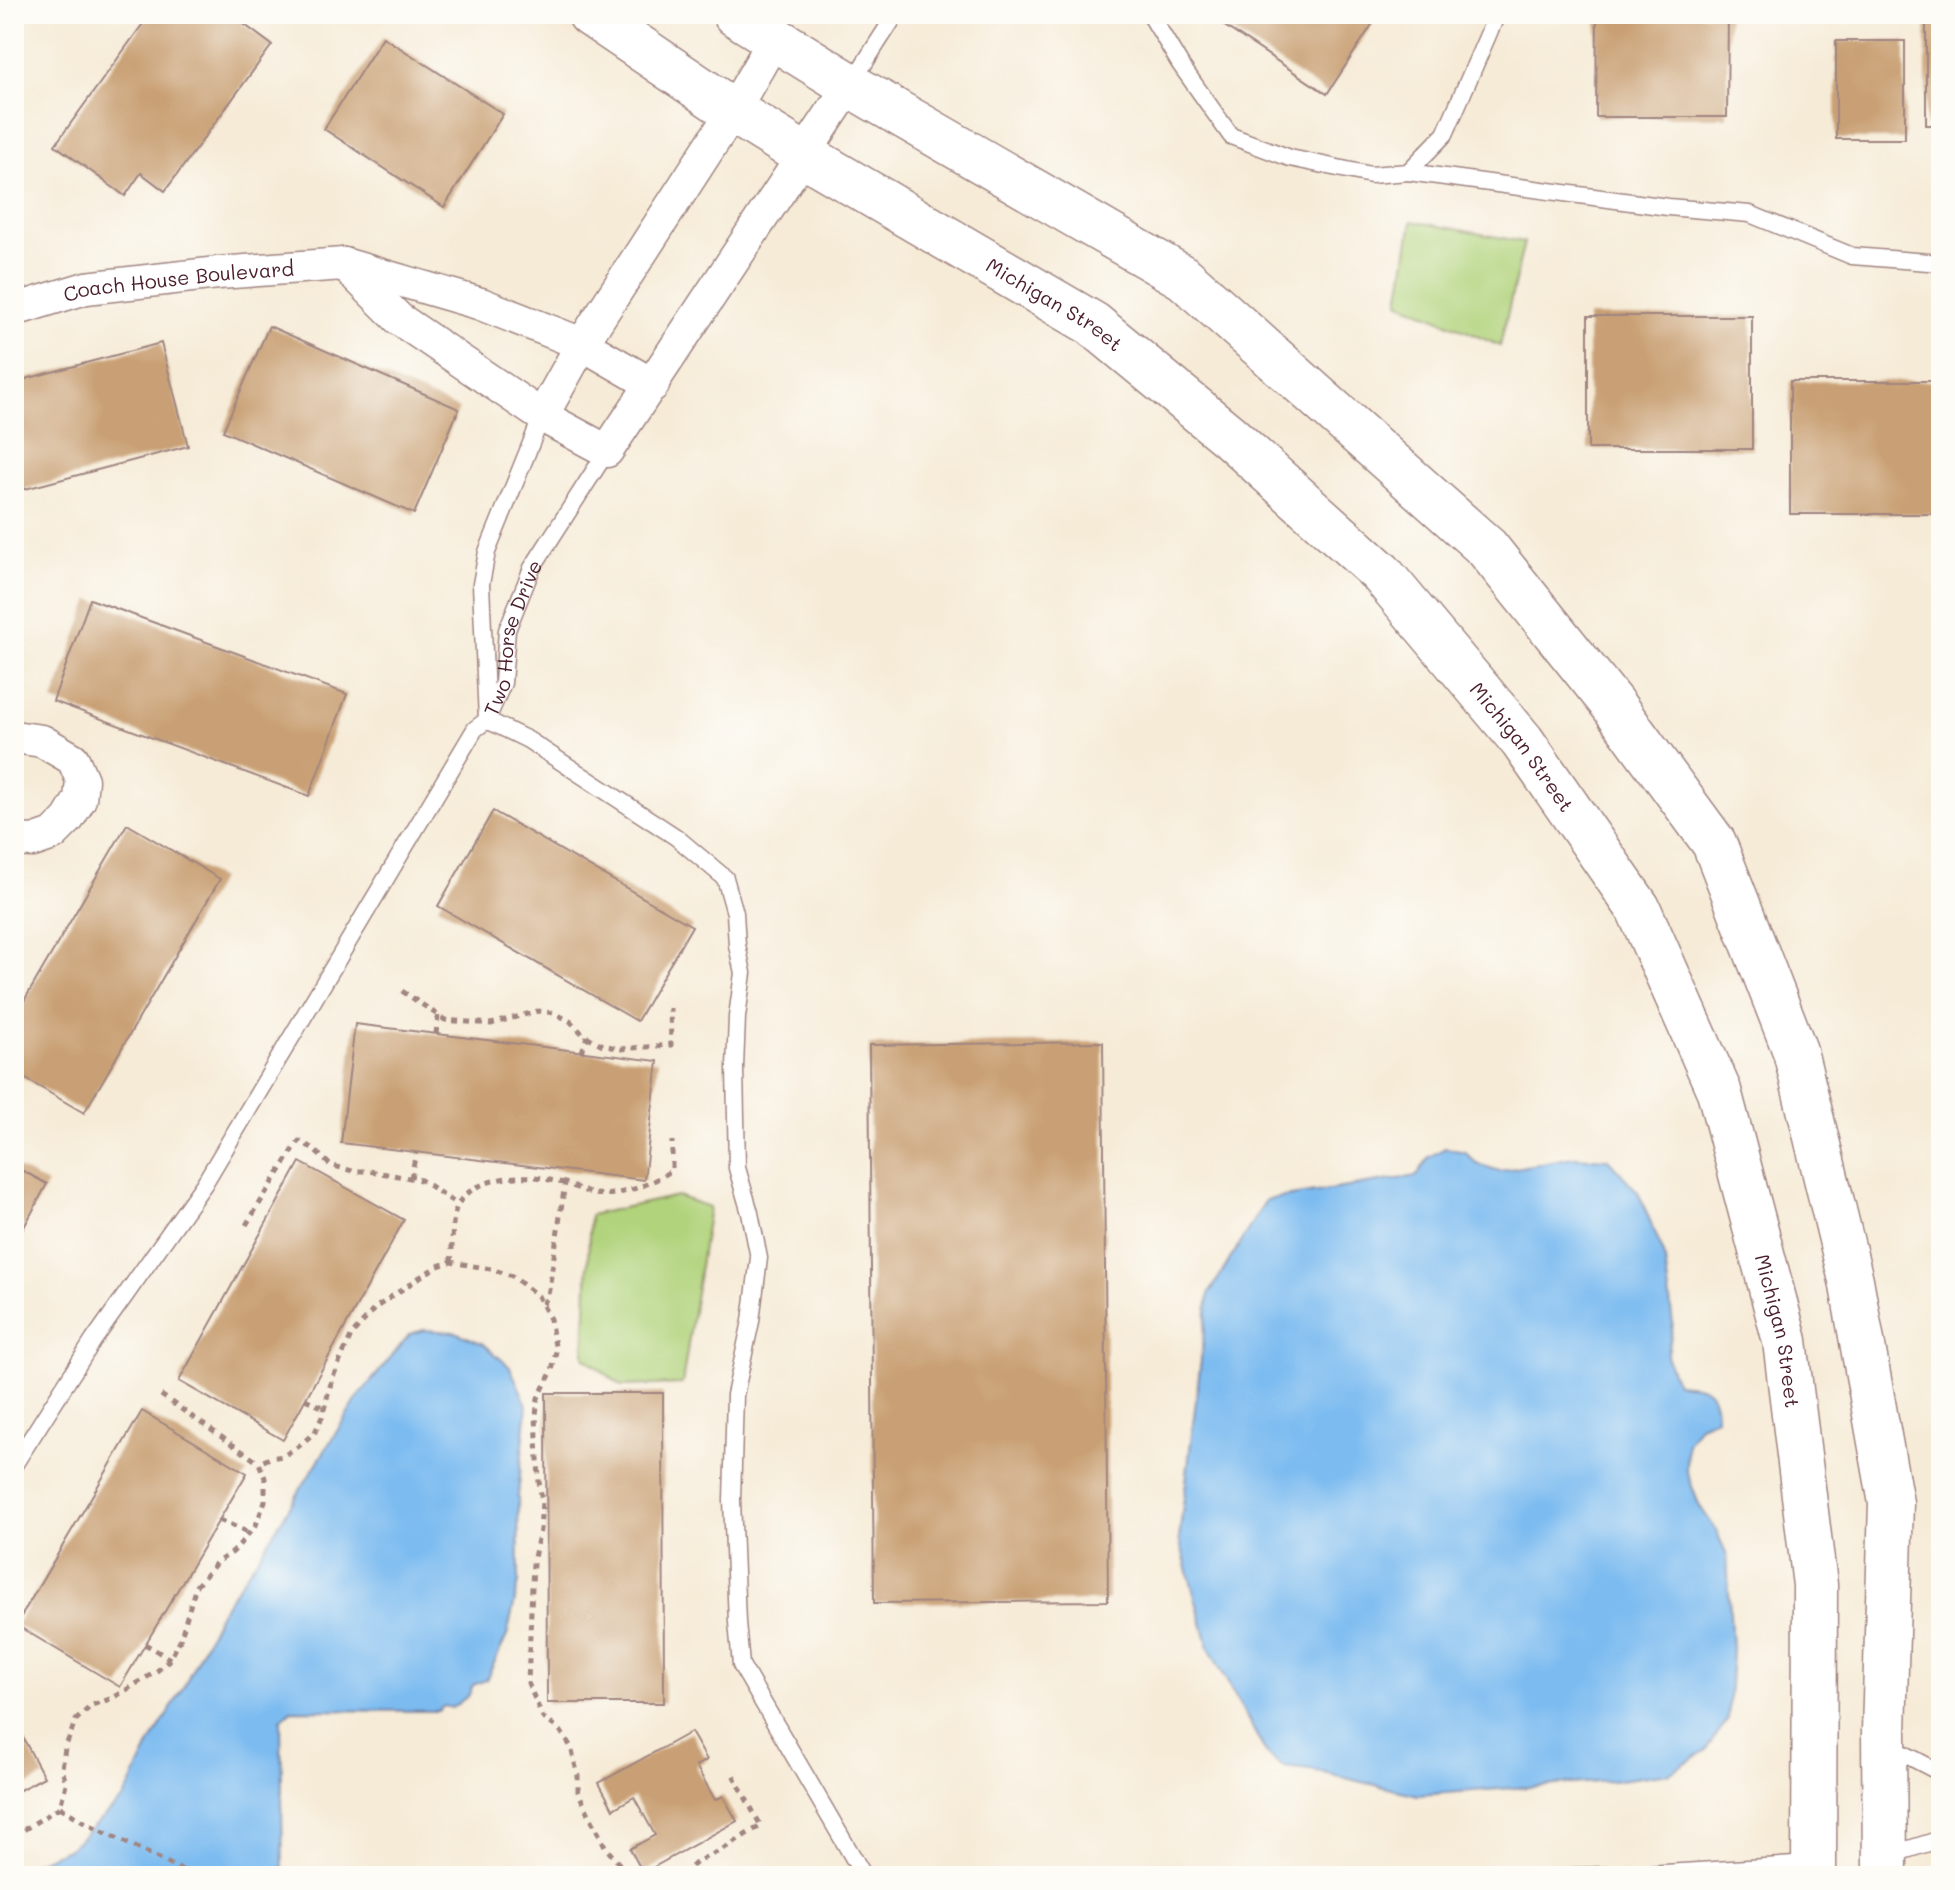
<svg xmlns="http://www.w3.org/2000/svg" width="1955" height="1890" font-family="Mali,sans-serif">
	<rect width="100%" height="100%" fill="#fdfcf7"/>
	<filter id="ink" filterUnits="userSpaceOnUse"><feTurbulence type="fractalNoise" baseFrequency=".0125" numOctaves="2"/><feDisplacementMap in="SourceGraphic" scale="16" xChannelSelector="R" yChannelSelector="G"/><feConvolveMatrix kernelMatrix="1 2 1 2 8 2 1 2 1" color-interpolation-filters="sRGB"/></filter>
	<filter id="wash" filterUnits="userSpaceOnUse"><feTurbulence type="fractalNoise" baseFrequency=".006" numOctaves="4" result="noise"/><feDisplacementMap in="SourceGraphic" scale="32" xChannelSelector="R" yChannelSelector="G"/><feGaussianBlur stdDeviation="1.8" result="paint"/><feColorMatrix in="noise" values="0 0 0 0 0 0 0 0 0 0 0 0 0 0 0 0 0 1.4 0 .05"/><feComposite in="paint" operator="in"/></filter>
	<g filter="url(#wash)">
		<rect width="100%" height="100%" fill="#f6ebd7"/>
		<g fill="#b1d37b" stroke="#7e7953" stroke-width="2">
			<path d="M1412,221L1524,242L1500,346L1399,302Z"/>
			<path d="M677,1196L709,1207L682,1384L622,1386L584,1357L590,1215Z"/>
		</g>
		<g fill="#7cbbf0" stroke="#636d8e" stroke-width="2">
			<path d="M1445,1148L1465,1152L1477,1164L1500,1171L1573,1157L1608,1159L1638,1192L1664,1254L1673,1324L1667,1358L1676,1383C1704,1385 1716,1386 1716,1418L1699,1425L1687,1443L1686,1470L1699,1505L1716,1530L1727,1556L1732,1650L1728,1719L1705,1751L1669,1773L1612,1781L1418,1795L1311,1770L1283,1767L1266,1753L1209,1648L1179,1539L1209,1294L1266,1200L1417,1176L1429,1157Z"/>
			<path d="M424,1330L455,1332L484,1344L510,1367L527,1405L518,1496L519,1582L507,1636L486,1680L473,1685L469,1695L452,1708L444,1706L438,1711L291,1710L281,1720L283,1876H14V1871L70,1848L124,1798L151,1742L182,1690L219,1614L260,1554L359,1396L410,1334Z"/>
		</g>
		<g id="blocks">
			<g fill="#c9a074">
				<path d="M150,14H230L272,45L165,191L141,173L125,196L55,145Z"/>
				<path d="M1222,14H1379L1327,94L1217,21Z"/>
				<path d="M1597,14H1728L1727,117H1596Z"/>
				<rect x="1926" y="23" width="15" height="102"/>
				<path d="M383,37L503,114L444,207L324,129Z"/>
				<rect x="1836" y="41" width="69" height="98"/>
				<rect x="1588" y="316" width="164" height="133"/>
				<path d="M269,326L459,409L414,514L223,431Z"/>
				<path d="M161,343L188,446L14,492V382Z"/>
				<rect x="1790" y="381" width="151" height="133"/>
				<path d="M90,599L347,694L309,796L53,701Z"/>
				<path d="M493,811L692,926L637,1021L438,906Z"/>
				<path d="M127,824L220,879L84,1113L14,1072V1018Z"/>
				<path d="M355,1024L658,1061L644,1180L341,1143Z"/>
				<path d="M1103,1042L1108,1601L874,1603L869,1045Z"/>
				<path d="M300,1162L404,1220L283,1440L179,1381Z"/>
				<path d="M14,1166L47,1184L14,1246Z"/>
				<path d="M546,1393H663L664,1703H547Z"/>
				<path d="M142,1411L247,1473L120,1687L16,1625Z"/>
				<path d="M14,1721L44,1777L14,1793Z"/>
				<path d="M691,1732L707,1760L696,1766L715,1800L723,1796L737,1821L643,1873L630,1849L655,1835L634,1797L613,1809L599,1783Z"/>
			</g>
		</g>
	</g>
	<g filter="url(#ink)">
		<use href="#blocks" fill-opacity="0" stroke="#a08581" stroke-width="2"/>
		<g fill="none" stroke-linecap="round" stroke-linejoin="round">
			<g stroke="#a08581" stroke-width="19">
				<g id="lane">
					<path d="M1150,14L1180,64L1231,136L1290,158L1371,175L1408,172L1445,134L1497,14"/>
					<path d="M851,84L896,14"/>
					<path d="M1408,172L1668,207L1750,214L1852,256L1941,263"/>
					<path id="s1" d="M489,715L503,683L507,630L532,568L607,451"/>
					<path d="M487,720L481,584L487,552L542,416"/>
					<path d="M14,1465L93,1341L204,1184L475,729L487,720L528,740L676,837L725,878L735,913L737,945L743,973L737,1017L735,1068L737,1168L750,1213L759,1258L751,1321L735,1395L732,1500L737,1622L741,1665L864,1876"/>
					<path d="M1889,1746L1941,1773"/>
					<path d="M1887,1856L1941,1839"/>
					<path d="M1572,1876L1648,1874L1812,1864"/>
				</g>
			</g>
			<g stroke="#a08581" stroke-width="35">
				<g id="street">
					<path d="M344,264L399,319L542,416L607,451L850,85"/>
					<path id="s2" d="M14,310L86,288L218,273L344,264L481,304L582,344L653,385"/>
					<path d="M542,416L582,344L733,111L774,40"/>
					<path d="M14,737L42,741L73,759L82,780L80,799L68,819L53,834L33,841L14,840"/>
				</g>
			</g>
			<g stroke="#a08581" stroke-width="47">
				<g id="secondary">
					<path id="s3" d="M590,14L733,111L804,155L1093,324L1229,436L1381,573L1522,741L1638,908L1719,1091L1785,1341L1815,1585L1814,1876"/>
					<path d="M735,14L850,85L1184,278L1487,548L1613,705L1714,843L1795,1051L1851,1280L1891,1503L1884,1732L1885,1876"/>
				</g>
			</g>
			<g stroke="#a08581" stroke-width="5" stroke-dasharray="6 6" stroke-linecap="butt">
				<path d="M402,991L445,1020L491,1024L538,1011L554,1013L570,1021L584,1035L603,1045L621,1049L671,1045L670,1008"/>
				<path d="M436,1034L438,1015"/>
				<path d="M582,1052L587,1036"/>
				<path d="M411,1178L416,1152"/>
				<path d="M246,1225L299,1141L312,1148L330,1165L353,1171H369L421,1180L458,1205"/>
				<path d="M451,1262C453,1246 451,1228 455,1212C463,1182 508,1175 534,1177C545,1178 555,1182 565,1183"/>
				<path d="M543,1304L548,1296L565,1183C575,1187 585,1192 595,1194C618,1198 654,1183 672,1170V1141"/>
				<path d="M161,1395L259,1463"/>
				<path d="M305,1399L324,1408"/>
				<path d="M219,1520L250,1533"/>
				<path d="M145,1644L170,1659"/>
				<path d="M60,1807L86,1823L194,1876"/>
				<path d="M14,1836L60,1807L66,1784L62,1768L65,1748L76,1720L92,1705L113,1698L157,1671L170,1659L180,1640L196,1586L217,1562L233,1552L256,1525L265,1501V1478L259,1463L270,1458L283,1456L299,1446L315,1432L322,1417L332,1379L351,1336L375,1308L423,1275L438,1266L451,1262L491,1269L512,1276L538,1296L550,1319L556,1351L552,1371L538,1398L536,1415L539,1482L542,1501L540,1530L533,1562L528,1683L543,1718L560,1730L571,1747L578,1776V1792L606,1848L629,1876"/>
				<path d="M684,1876C697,1858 703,1860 721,1850C735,1842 747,1833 761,1826L731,1771"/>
			</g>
			<use href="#lane" stroke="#fff" stroke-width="16"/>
			<use href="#street" stroke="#fff" stroke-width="32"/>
			<use href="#secondary" stroke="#fff" stroke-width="44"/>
		</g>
	</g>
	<g text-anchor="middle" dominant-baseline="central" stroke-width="8" stroke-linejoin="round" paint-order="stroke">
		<g font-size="20" fill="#4a1f2b" stroke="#fdfcf7">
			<text stroke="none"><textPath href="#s2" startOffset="168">Coach House Boulevard</textPath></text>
			<text stroke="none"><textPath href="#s3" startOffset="548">Michigan Street</textPath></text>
			<text stroke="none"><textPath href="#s1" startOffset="82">Two Horse Drive</textPath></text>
			<text stroke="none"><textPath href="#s3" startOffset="1196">Michigan Street</textPath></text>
			<text stroke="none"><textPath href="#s3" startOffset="1842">Michigan Street</textPath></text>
		</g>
	</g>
	<rect width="1955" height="1890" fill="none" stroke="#fdfcf7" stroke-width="48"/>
</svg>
